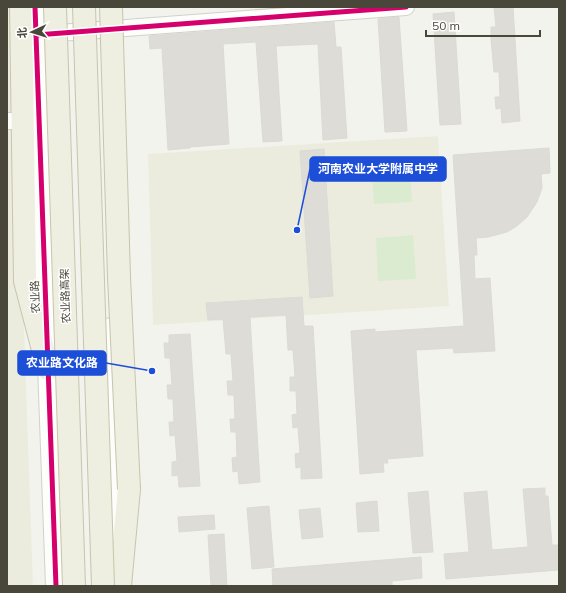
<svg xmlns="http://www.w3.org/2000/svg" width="566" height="593" font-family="Mulish,'Noto Sans SC',sans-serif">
	<rect width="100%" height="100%" fill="#f3f3ee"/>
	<g fill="#ececde">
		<path d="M7,7H13L33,586H7Z"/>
		<path d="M438,136L449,306L153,325L148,154Z"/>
	</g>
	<g fill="#daebd0">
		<path d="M409,159L412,202L374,204L371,162Z"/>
		<path d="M413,235L416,279L378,281L376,238Z"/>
	</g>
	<g fill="#dddcd6" stroke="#dbdad4">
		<path d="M494,7H513L520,121L502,123L501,108L496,109L495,97H500L499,72H494L491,39V27H496Z"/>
		<path d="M454,12L461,124L440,125L433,14Z"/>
		<path d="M399,17L407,131L385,132L378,19Z"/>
		<path d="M334,22L336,47H341L347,138L323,140L318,44L276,46L282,141L263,142L256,42L223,44L229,144L190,147V148L168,150L162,48L150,49L149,36Z"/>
		<path d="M549,148L550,173L541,174L542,188L537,202L527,217L517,226L507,232L488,237L476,238L477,255H474L475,279L490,278L495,351L454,353L453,348L416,350L423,456L387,459L388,463H383L384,472L360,474L351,331L375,329V332L464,326L453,155Z"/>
		<path d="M324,149L333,296L310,298L300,151Z"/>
		<path d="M302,297L304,326H313L322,478L301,479V467L296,468L295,454L300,453L298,427L293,428L292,415L297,414L296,391H290V377H295L293,350H288L286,315L250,317L260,482L239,484L238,471L233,472L232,458L237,457L236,432H231L230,419H235L234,395H228L227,381H233L231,354H226L223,319L208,320L206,303Z"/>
		<path d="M190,334L200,486L179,487L178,475L172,476V462L177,461L175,435L170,436L169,422H174L173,399H168L167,385H172L170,358H165L164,343H169V335Z"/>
		<path d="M545,488V496H548L552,545H559V570L446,579L444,554L469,552L464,493L487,491L492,550L528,547L523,489Z"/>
		<path d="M428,491L433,552L413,553L408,493Z"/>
		<path d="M377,501L379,531L358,532L356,503Z"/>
		<path d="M269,506L274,567L252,569L247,508Z"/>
		<path d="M320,508L323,537L302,539L299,510Z"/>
		<path d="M214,515L215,529L179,532L178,517Z"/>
		<path d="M224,534L227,586H211L208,535Z"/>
		<path d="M421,557L422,578L392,581V585L378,586H273L272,569Z"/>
	</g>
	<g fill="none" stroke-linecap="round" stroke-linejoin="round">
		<g stroke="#d1d1cc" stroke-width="18">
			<g id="minor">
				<path d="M46,34L406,7"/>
				<path d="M7,121H22"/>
			</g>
		</g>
		<g stroke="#d1d1cc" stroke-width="22">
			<g id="tertiary">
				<path d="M35,7L56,586"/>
				<path d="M111,328L117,536"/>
			</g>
		</g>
		<g stroke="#c8c5ab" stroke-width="24">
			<g id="trunk">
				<path d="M21,7L25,281L48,369"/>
				<path d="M120,586L129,489"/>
			</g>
		</g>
		<use href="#minor" stroke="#fdfdfc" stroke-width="16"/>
		<use href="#tertiary" stroke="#fdfdfc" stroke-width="20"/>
		<use href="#trunk" stroke="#eeeee1" stroke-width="22"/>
		<g stroke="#c8c5ab" stroke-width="24" stroke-linecap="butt">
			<g id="trunk-bridge">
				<path d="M55,7L74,586"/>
				<path d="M84,7L103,586"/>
				<path d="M111,7L119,277L129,489"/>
			</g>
		</g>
		<use href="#trunk-bridge" stroke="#eeeee1" stroke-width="22"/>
		<g stroke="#fff" stroke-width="8">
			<g id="cycleway">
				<path d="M35,7L56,586"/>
				<path d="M36,35L406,7"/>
			</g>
		</g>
		<use href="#cycleway" stroke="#d6006c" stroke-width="5"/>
	</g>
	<g text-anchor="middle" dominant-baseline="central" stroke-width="3" stroke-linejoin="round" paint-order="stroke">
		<g font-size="11" fill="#49473a" stroke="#fff">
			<text transform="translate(65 296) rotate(-92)">农业路高架</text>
			<text transform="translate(35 297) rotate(-92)">农业路</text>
		</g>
	</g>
	<path fill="none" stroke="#1d4ed8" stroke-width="1.5" d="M297 230L310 169M152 371L106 363"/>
	<g fill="#1d4ed8" stroke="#fff" stroke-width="1.5">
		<circle cx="297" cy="230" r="4"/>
		<circle cx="152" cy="371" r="4"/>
	</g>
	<g fill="#1d4ed8" stroke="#1d4ed8" stroke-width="1.5">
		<rect x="310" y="157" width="136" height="24" rx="4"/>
		<rect x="18" y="351" width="88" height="24" rx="4"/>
	</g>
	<g font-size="12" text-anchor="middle" font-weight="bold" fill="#fff">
		<text x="378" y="173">河南农业大学附属中学</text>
		<text x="62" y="367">农业路文化路</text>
	</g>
	<rect width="566" height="593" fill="none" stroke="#49473a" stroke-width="16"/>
	<g transform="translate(32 32) rotate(266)" stroke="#ffffff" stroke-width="3" paint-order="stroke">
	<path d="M0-3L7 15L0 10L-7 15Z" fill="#49473a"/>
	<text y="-6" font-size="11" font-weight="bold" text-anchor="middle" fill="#49473a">北</text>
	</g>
	<path d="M426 30v6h114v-6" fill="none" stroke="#49473a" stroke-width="2"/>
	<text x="432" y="30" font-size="12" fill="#49473a" stroke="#ffffff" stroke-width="3" paint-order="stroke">50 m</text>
</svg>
